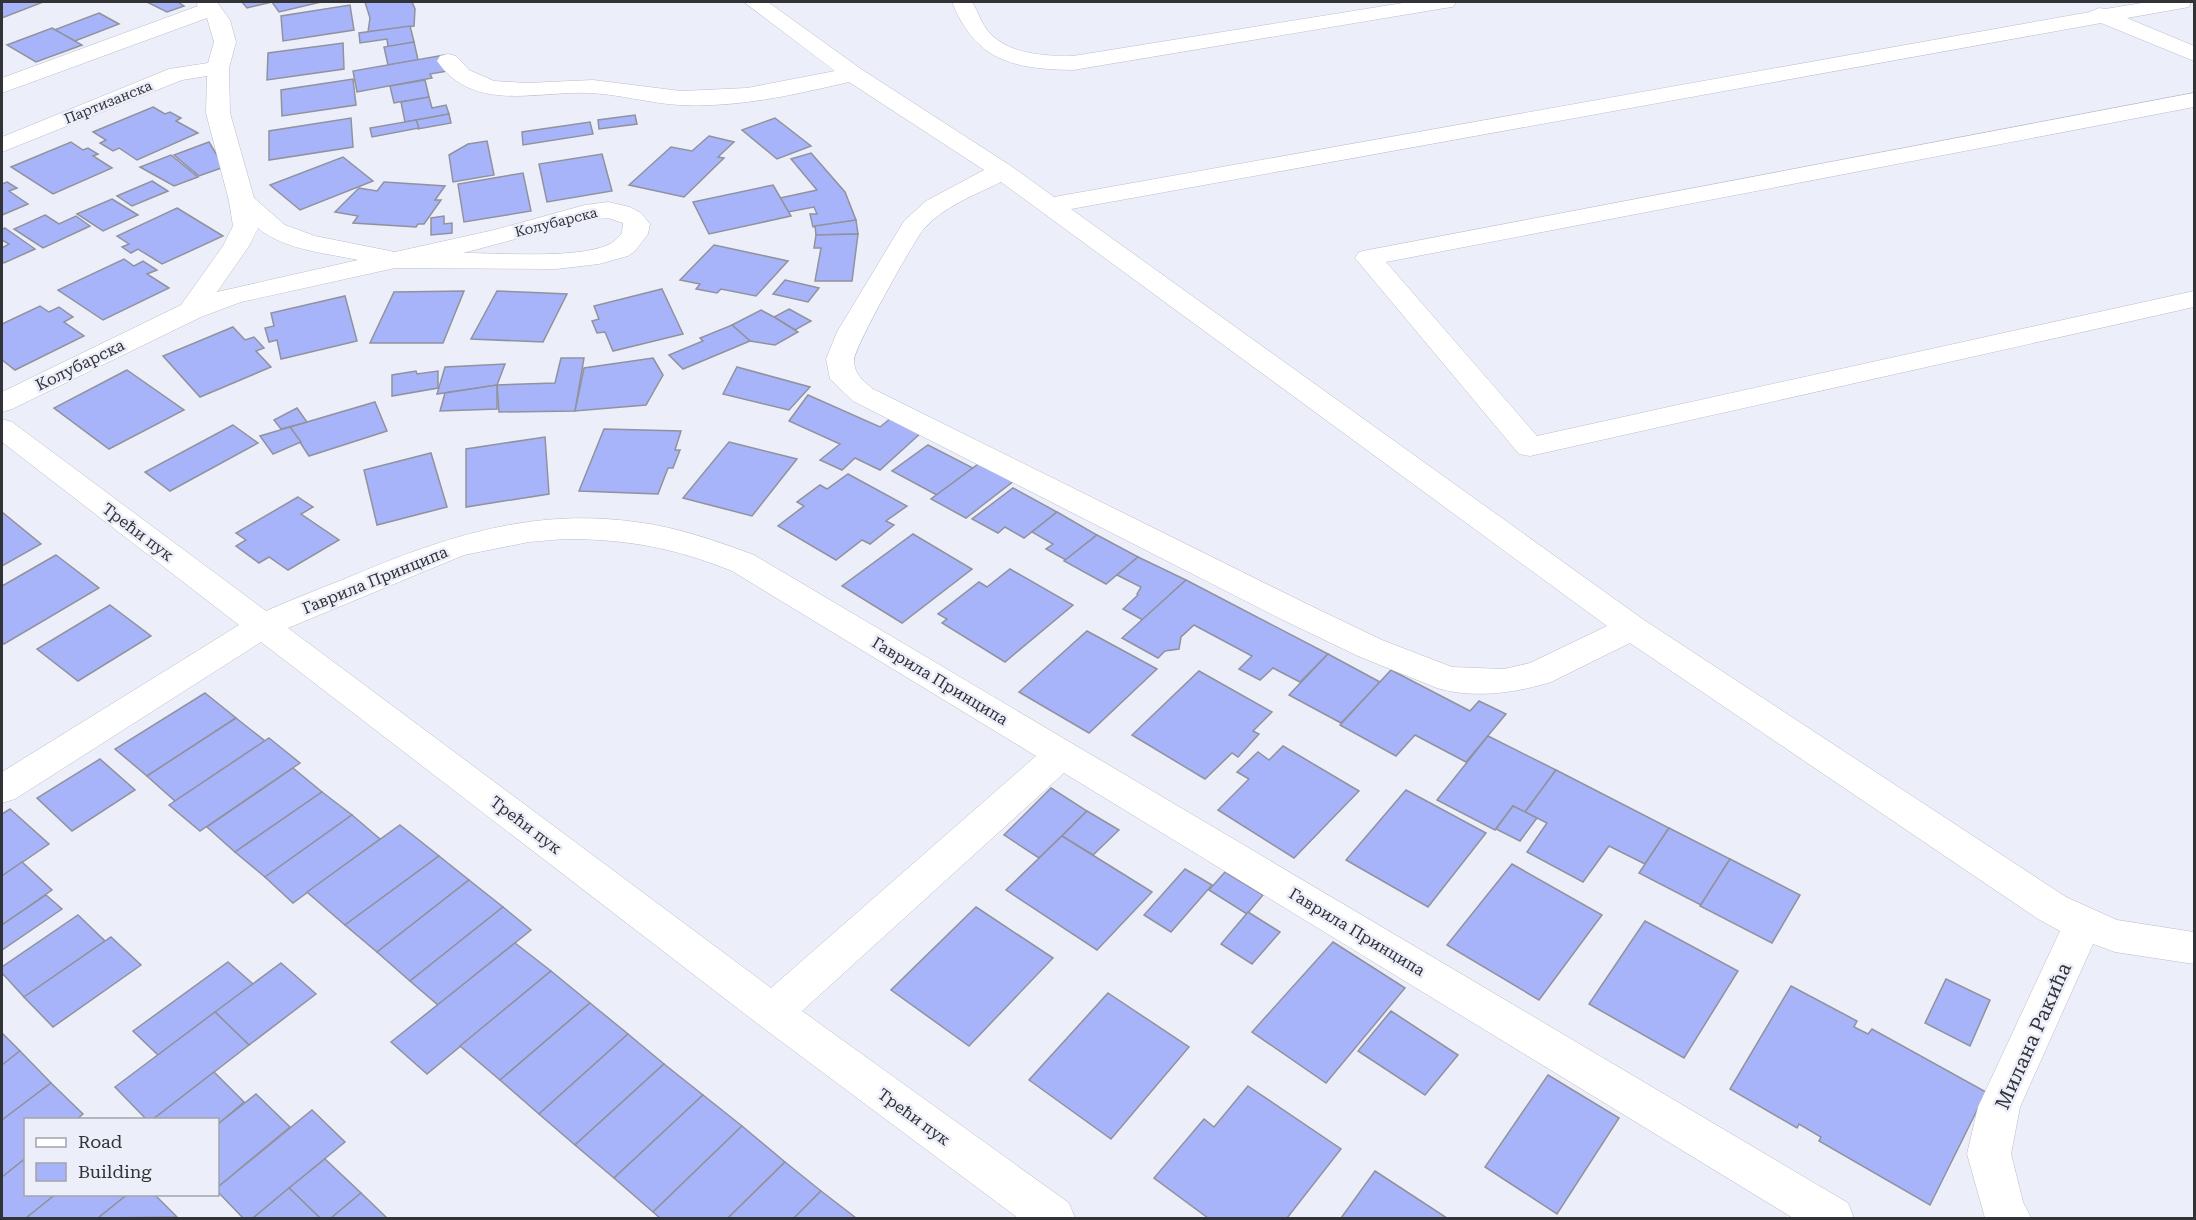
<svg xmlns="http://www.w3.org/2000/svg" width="2196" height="1220" font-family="'Roboto Serif',serif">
	<rect width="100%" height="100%" fill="#eceef9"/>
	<g fill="#a8b4fa" stroke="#90929d" stroke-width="1.5">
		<path d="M2,2H43L2,18Z"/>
		<path d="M147,2H180H178L184,6L167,12Z"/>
		<path d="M242,2H321L279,12L272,2L247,8Z"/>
		<path d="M365,2H412L415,9L414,26L368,32L370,18Z"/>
		<path d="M350,5L354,30L283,41L281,16Z"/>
		<path d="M99,13L119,24L75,41L54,30Z"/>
		<path d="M410,26L414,42L388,47L387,39L360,43L359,33Z"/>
		<path d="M52,28L82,45L36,62L7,45Z"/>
		<path d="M414,42L418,60L388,65L384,47Z"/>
		<path d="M343,43L344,69L267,80L268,53Z"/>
		<path d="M444,55L448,71L430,74L432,78L357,92L353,71Z"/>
		<path d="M353,79L356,105L282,116L281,90Z"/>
		<path d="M425,80L429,97L394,103L390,86Z"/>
		<path d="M429,97L432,108L446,105L449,114L405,122L401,102Z"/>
		<path d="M153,107L165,114L170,112L181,118L176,121L198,133L137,160L119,148L113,151L100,143L106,140L93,132Z"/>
		<path d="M449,114L451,123L418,129L416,120Z"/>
		<path d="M635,115L637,124L599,129L598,120Z"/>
		<path d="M351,118L353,147L269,160V131Z"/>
		<path d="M775,118L811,146L777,159L742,130Z"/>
		<path d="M416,120L419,128L372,137L370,128Z"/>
		<path d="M590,122L593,134L523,145L522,132Z"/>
		<path d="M709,136L734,142L718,157L724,158L684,197L629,185L671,147L692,151Z"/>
		<path d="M487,141L494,175L453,182L449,155L468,144Z"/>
		<path d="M71,142L83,150L88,148L98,154L93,156L112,168L53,194L11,167Z"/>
		<path d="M209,142L224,167L199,176L174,155Z"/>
		<path d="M811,153L845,192L856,220L813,227L810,214H817L814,207L788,212L780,198L817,190L791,159Z"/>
		<path d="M602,154L612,191L547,202L539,164Z"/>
		<path d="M171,155L198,177L174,186L140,167Z"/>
		<path d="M343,157L373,181L300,210L270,185Z"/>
		<path d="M523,173L531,211L464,222L458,184Z"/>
		<path d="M152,181L168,191L132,206L117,196Z"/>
		<path d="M7,182L17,188L9,191L28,204L2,215V184Z"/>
		<path d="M384,182L445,186L435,200H441L424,224H418L416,227L353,223L358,216L335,212L359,188L377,191Z"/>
		<path d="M773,185L791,216L709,234L693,202Z"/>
		<path d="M112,199L138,215L103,231L77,214Z"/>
		<path d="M177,208L223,236L162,264L138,249L131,253L122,247L129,244L117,236Z"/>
		<path d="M45,215L59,224L76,216L90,226L43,248L14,229Z"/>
		<path d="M444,216V224L452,223V233L431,235V218Z"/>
		<path d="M856,220L858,234L816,235L815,226Z"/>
		<path d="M5,228L35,249L4,263L2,262V248L9,244L2,240V230Z"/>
		<path d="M858,234L852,281H815L821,248H814L816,235Z"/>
		<path d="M714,245L788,261L756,296L721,289L717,293L696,289L700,284L680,280Z"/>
		<path d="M124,259L134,266L143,261L157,270L147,274L169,288L103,320L58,290Z"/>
		<path d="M785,280L819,288L808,302L773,294Z"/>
		<path d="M662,289L683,334L613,351L605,332L597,333L592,321L599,319L594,306Z"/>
		<path d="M464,291L443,343H370L394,292Z"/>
		<path d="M497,291L522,292L567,294L543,342L471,339Z"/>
		<path d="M345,296L357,341L281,359L277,340L269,342L265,328L274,326L271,313Z"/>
		<path d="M40,306L49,312L59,307L73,317L64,322L84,336L15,370L2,360V324Z"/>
		<path d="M789,309L811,321L795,330L774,317Z"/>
		<path d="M761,310L774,317L798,332L775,345L750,341L732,325Z"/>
		<path d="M732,325L750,341L683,369L669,355L703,341L700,338Z"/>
		<path d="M233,327L245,340L254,337L264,348L256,351L271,367L200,397L163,356Z"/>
		<path d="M561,358H584L575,411L499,412L497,385L555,383Z"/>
		<path d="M653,358L663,375L646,405L575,411L584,368Z"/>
		<path d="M505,364L497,385L437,394L445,367Z"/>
		<path d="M737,367L810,387L789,410L723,394Z"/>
		<path d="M127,370L184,410L109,449L54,408Z"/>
		<path d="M416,371L417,374L438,371V388L392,396V375Z"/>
		<path d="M497,385V409L440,411L445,393Z"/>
		<path d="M808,395L880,427L891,418L923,431L880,470L855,458L842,470L820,460L840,444L789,421Z"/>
		<path d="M375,402L387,431L309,456L290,427Z"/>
		<path d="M297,408L307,422L281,429L274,420Z"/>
		<path d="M233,425L258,443L170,491L145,472Z"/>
		<path d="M290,427L301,442L273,454L260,436Z"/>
		<path d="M604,429L681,431L675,450H680L673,468H668L658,494L579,491Z"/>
		<path d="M545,437L549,494L466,507V449Z"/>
		<path d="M729,442L797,459L752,516L683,498Z"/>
		<path d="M928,445L973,468L937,495L892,471Z"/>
		<path d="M431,453L447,507L377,525L364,470Z"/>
		<path d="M981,462L1015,480L966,518L931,499Z"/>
		<path d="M848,474L907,506L886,521L894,525L870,544L862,540L836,560L778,526L804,506L797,502L820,485L827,489Z"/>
		<path d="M1013,488L1057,512L1024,538L1005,527L998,533L972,519Z"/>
		<path d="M298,497L313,507L301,514L339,540L288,570L269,557L259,563L236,546L246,540L236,533Z"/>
		<path d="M2,512L41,544L2,566Z"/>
		<path d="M1057,512L1097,535L1066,560L1046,549L1053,544L1032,532Z"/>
		<path d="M913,534L972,569L902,623L842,586Z"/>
		<path d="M1097,535L1138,557L1106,584L1064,561Z"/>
		<path d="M56,555L99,588L4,644L2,642V586Z"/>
		<path d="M1138,557L1186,580L1143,620L1123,609L1138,595L1137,594L1141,587L1117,575Z"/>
		<path d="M1010,569L1073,605L1005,662L942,623L947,619L938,614L979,582L987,587Z"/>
		<path d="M1186,580L1328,654L1300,682L1273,668L1260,680L1239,669L1252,656L1194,625L1181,637L1179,649L1165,651L1158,658L1122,638Z"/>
		<path d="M110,605L151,636L78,681L37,649Z"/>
		<path d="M1087,631L1157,669L1089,733L1019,692Z"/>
		<path d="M1328,654L1380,682L1341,723L1289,695Z"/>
		<path d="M1391,670L1470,711L1479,701L1506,714L1466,762L1415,735L1396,756L1340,725Z"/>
		<path d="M1199,671L1272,712L1253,731L1259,734L1238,757L1232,753L1205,779L1132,735Z"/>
		<path d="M205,693L236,718L147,776L115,749Z"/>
		<path d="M236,718L265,741L175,801L147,776Z"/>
		<path d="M1488,736L1556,770L1525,812L1513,806L1495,830L1437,800Z"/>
		<path d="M269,738L300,763L200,831L169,805Z"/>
		<path d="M1283,746L1359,791L1294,858L1218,810L1249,779L1237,772L1258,752L1269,760Z"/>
		<path d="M100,759L135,790L72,831L37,798Z"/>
		<path d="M293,768L322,792L235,852L207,827Z"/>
		<path d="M1556,770L1669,828L1645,864L1609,846L1583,882L1527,852L1547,823L1525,812Z"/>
		<path d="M1051,788L1087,811L1039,858L1004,835Z"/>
		<path d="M1406,790L1486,833L1428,907L1346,860Z"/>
		<path d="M322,792L352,815L265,877L235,852Z"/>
		<path d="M1513,806L1537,818L1520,841L1496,829Z"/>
		<path d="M10,809L49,844L2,876V814Z"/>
		<path d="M1087,811L1119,830L1093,855L1062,836Z"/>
		<path d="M352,815L380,839L293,903L265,877Z"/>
		<path d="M400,825L439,856L345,925L307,892Z"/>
		<path d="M1669,828L1730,859L1701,905L1639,873Z"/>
		<path d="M1062,836L1152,892L1097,950L1006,890Z"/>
		<path d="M439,856L469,880L377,952L345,925Z"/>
		<path d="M1730,859L1800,895L1772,943L1700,906Z"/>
		<path d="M22,862L52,890L2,925V876Z"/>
		<path d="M1512,864L1602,915L1539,1000L1447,945Z"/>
		<path d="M1185,869L1212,885L1171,932L1144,915Z"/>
		<path d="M1225,872L1263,895L1247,914L1209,890Z"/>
		<path d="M469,880L503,907L410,981L377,952Z"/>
		<path d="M46,895L62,909L2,950V925Z"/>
		<path d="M503,907L531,930L438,1005L410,981Z"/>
		<path d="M976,907L1053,958L969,1046L891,990Z"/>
		<path d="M1248,912L1280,932L1252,964L1221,944Z"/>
		<path d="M78,915L105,941L24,997L2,973V967Z"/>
		<path d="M1645,921L1738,971L1684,1058L1589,1004Z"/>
		<path d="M111,937L141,965L53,1027L24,997Z"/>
		<path d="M1333,942L1405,988L1326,1083L1252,1032Z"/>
		<path d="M515,943L551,971L427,1074L391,1042Z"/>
		<path d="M228,962L253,984L158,1055L133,1031Z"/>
		<path d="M281,963L316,994L249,1045L215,1012Z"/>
		<path d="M551,971L590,1003L500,1080L460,1046Z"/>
		<path d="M1946,979L1990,1000L1970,1046L1925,1023Z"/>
		<path d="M1791,986L1857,1021L1854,1027L1868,1034L1872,1029L1986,1092L1930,1205L1819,1141L1821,1137L1799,1124L1797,1128L1730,1089Z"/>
		<path d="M1108,993L1189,1047L1111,1139L1029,1080Z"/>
		<path d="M590,1003L628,1034L539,1114L500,1080Z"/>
		<path d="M1391,1011L1458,1055L1425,1095L1358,1051Z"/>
		<path d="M215,1012L249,1045L152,1120H147L115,1087Z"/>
		<path d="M2,1033L20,1051L2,1065Z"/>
		<path d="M628,1034L664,1064L575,1145L539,1114Z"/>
		<path d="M20,1051L51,1083L2,1120V1065Z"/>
		<path d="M664,1064L703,1095L614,1178L575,1145Z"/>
		<path d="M214,1072L244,1102L218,1124V1120H152Z"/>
		<path d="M1548,1075L1619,1118L1557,1214L1485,1167Z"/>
		<path d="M51,1083L83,1114L76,1120H26V1158L2,1177V1120Z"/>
		<path d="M1248,1086L1341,1149L1287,1218H1208L1154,1178L1204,1119L1214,1127Z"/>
		<path d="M256,1094L290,1127L218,1187V1124Z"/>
		<path d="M703,1095L742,1126L653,1212L614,1178Z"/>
		<path d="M312,1110L345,1142L253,1218H243L218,1192V1187Z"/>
		<path d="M742,1126L785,1162L728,1218H660L653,1212Z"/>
		<path d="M26,1158V1194H56L26,1218H2V1177Z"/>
		<path d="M325,1159L361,1193L331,1218H320L289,1188Z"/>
		<path d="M785,1162L821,1191L794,1218H728Z"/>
		<path d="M1375,1171L1447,1218H1341Z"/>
		<path d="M289,1188L320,1218H253Z"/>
		<path d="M821,1191L856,1218H794Z"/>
		<path d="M361,1193L387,1218H331Z"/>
		<path d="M56,1194H128L98,1218H26Z"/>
		<path d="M128,1194H154L177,1217L98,1218Z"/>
	</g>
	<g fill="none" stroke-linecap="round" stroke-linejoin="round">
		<g stroke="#bbbdc8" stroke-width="1">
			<g id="minor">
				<path d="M196,2H217L230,20L236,42L229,68L230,113L254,198L285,225L315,236L395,252L494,230L585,205L608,202L630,207L641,213L650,224L648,234L635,251L628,256L599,264L556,269L395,268L241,302L201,317L12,409L2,412V392L181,305L223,246L233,226L229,201L206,113L207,76L182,80L2,152V137L169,69L208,63L214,42L207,18L2,93V78L198,6ZM608,218L623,223L622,233C618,238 614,242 608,245C575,259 501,253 463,253L587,220ZM258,228C284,250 326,253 358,260L217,292L249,246Z"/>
				<path d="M744,2H768L861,69L1011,166L1054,197L2090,12L2099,8L2105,9L2148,2H2191L2189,7L2127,18L2194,46V61L2101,23L1071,209L1644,620L2066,897L2117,920L2194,932V964L2115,952L2093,944L2020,1107L2011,1154L2023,1202L2031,1218H1985L1967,1154L1978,1107L2060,931L2038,919L1630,643L1551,682C1515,693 1474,699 1437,688L1358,656L1283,620L853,401L830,379L826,359L837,332L904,221L926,201L984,170L849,82C793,95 737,108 679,105C648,103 619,94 588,93C536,91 473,113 437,61L440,56L448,54L456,56L469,70L494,81L527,83L593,80L681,91L747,88L835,71ZM1001,182L1607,626L1530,663L1504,669L1452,667L1382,640L1307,604L873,389C863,381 854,374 854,360C855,346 912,244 923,230C942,207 975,195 1001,182Z"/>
				<path d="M952,2H972C978,11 981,23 988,31C1008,55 1045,56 1073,56L1409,2H1456L1453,7L1445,8L1073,70C1013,69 976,61 952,2Z"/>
				<path d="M2194,93V107L1386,262L1537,436L2194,291V307L1530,456L1519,454L1355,258L1359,252L1368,250Z"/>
				<path d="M2,419L12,422L266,611C291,600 316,590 342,580C439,539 529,507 636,522C677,527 716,541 754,555L1848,1203L1854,1218H1793L1064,773L802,1011L1069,1203L1075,1218H1018L758,1024L261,642L15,799L2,803V772L239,625L2,442ZM565,539C627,539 675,548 732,571L1036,756L771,988L288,628L464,555L529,542Z"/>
			</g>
		</g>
		<use href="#minor" fill="#fff" fill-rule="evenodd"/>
	</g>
	<g text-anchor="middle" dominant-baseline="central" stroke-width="5" stroke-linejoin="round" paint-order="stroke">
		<g font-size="14" fill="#323337" stroke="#eceef9">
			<text transform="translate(108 102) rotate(-22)">Партизанска</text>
			<text transform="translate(556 222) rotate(-14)">Колубарска</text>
		</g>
		<g font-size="16" fill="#323337" stroke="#eceef9">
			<text transform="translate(80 365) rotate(-26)">Колубарска</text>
			<text transform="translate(138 532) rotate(37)">Трећи пук</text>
			<text transform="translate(375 580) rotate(-22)">Гаврила Принципа</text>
			<text transform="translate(940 681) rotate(31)">Гаврила Принципа</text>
			<text transform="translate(526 825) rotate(37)">Трећи пук</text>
			<text transform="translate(1357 932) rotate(31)">Гаврила Принципа</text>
			<text transform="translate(914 1117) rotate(36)">Трећи пук</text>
		</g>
		<g font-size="20" fill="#323337" stroke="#eceef9">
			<text transform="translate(2033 1036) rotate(-66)">Милана Ракића</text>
		</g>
	</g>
	<rect width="2196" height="1220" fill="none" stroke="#323337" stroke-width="6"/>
	<rect x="24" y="1118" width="195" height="78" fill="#eceef9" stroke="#a2a3ab" stroke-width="1.5"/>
	<rect x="36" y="1138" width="30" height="9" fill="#ffffff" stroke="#a2a3ab" stroke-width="1.5"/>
	<text x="78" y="1148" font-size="18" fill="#323337">Road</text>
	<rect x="36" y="1163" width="30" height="18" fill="#a8b4fa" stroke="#a2a3ab" stroke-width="1.5"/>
	<text x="78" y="1178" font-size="18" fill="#323337">Building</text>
</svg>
